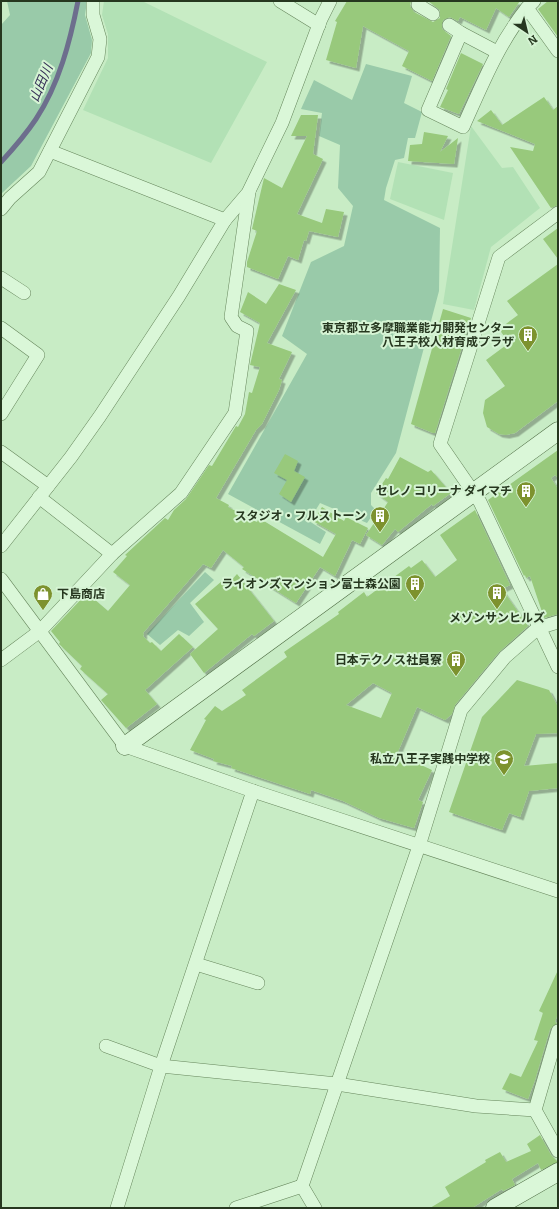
<svg xmlns="http://www.w3.org/2000/svg" width="559" height="1209" font-family="Bitter,'Noto Sans JP',serif">
	<defs>
		<filter id="shadow"><feDropShadow dx="3.5" dy="3.5" stdDeviation="0" flood-color="#0004"/></filter>
	</defs>
	<rect width="100%" height="100%" fill="#c8ecc5"/>
	<g fill="#b2e1b5">
		<path d="M104,1H142L267,62L211,163L83,110L108,58V34L102,15Z"/>
		<path d="M471,126L502,168L513,167L540,208L491,247L474,310L443,304Z"/>
		<path d="M398,162L453,173L444,220L390,199Z"/>
	</g>
	<g fill="#99caa9">
		<path d="M7,1H87L85,15L92,40L91,53L31,166L1,194V25L10,15Z"/>
		<path d="M366,64L412,76L404,103L422,112L415,138H408L404,158L395,160L386,188L384,200L440,228L439,291L396,453L371,493V505L376,510L367,523L320,503L309,521L326,532L320,544L228,494L307,354L282,336L311,262L344,246L353,206L338,188L340,145L319,136L322,113L301,109L314,80L352,100Z"/>
		<path d="M205,572L214,580L190,603L204,622L189,636L178,630L160,645L147,634Z"/>
	</g>
	<g fill="none" stroke-linecap="round" stroke-linejoin="round">
		<path stroke="#6d6e8d" stroke-width="5" d="M1,162C13,149 26,134 36,119C59,84 70,42 78,1"/>
	</g>
	<g fill="#98c97c" fill-rule="evenodd" filter="url(#shadow)">
		<path d="M347,1H411L410,6L414,12L433,22L440,18V10L428,1H520L509,17L496,8L486,30L460,17L458,21L450,17L443,20L442,29L451,36L432,81L402,66L409,51L363,26L356,68L326,60L337,22L335,21Z"/>
		<path d="M548,1H558V37L538,9Z"/>
		<path d="M461,53L483,64L459,114L440,107L448,90L446,89Z"/>
		<path d="M544,97L553,110L558,106V205L551,208L510,147L533,151L535,144L477,121L491,110L502,125Z"/>
		<path d="M301,115H318L313,154L323,159L297,214L322,223L326,209L344,212L338,237L309,231L306,241L304,240L298,260L288,256L278,279L247,267V262L257,231L252,229L264,178L282,188L307,136H291Z"/>
		<path d="M424,132L448,136L440,152L458,138L454,164L408,161L410,145L422,144Z"/>
		<path d="M558,228V259L543,239Z"/>
		<path d="M558,264V401L515,433L506,435L499,434L487,427L483,413L485,400L505,386L486,360L509,343L499,329L518,315L507,301Z"/>
		<path d="M279,284L296,290L267,343L292,352L279,379L282,380L279,390L262,424L256,430L216,498L229,505L228,507L257,522L259,518L323,557L336,534L313,521L322,507L344,521L346,517L368,528L360,544L352,540L335,576L320,567L296,603L242,569L244,567L223,550L211,568L203,564L143,633L144,634L143,636L150,643L152,642L161,651L179,634L193,647L145,690L157,704L126,728L101,700L108,694L80,669L82,666L59,644L60,642L51,631L87,593L108,611L130,585L113,572L127,556L125,555L165,518L168,520L174,510L186,499L209,465L212,466L236,426L238,427L245,414L249,392L252,393L260,367L250,365L260,323L240,312L248,292L266,304Z"/>
		<path d="M443,309L471,318L435,433H433L411,424Z"/>
		<path d="M558,450V478L555,475L551,478L558,489V614L544,618L530,576L526,578L525,575L524,576L488,500Z"/>
		<path d="M285,454L298,461L294,471L305,477L291,502L279,494L287,480L274,473Z"/>
		<path d="M400,457L428,472L431,470L451,493L433,506L432,504L398,532L395,529L382,545L366,535L388,502L376,493L386,478L388,479Z"/>
		<path d="M475,510L510,585L502,589L528,626L499,652L455,705L452,714L445,720L417,707L397,754L432,770L418,800L423,802L414,828L379,818L343,801L311,790L310,794L231,768L232,766L213,761L214,759L190,750L206,720L204,719L215,706L222,711L246,695L242,690L287,657L284,652L339,614L338,612L364,592L367,597L409,566L411,568L422,560L435,577L457,560L440,535ZM373,683L392,693L381,718L346,705Z"/>
		<path d="M237,574L274,621L254,636L252,634L204,673L190,654L218,629L195,604L222,581L227,585Z"/>
		<path d="M517,680L549,690L558,707V733L536,734L524,766L558,763V788L529,791L520,817L509,813L502,830L449,812L482,717Z"/>
		<path d="M558,970V1013L555,1022L557,1023L550,1029L535,1080L528,1099L502,1089L510,1073L521,1077L538,1041L534,1040L543,1013L539,1011Z"/>
		<path d="M540,1135L551,1155L558,1162L541,1170L538,1163L512,1179L515,1185L503,1191L502,1189L472,1208H430L450,1196L445,1187L486,1162L485,1160L500,1152L506,1162L531,1151L527,1144Z"/>
	</g>
	<g fill="none" stroke-linecap="round" stroke-linejoin="round">
		<g stroke="#66865c" stroke-width="14">
			<g id="street">
				<path d="M280,1L319,25"/>
				<path d="M420,1L418,5L433,14"/>
				<path d="M534,1L527,8L558,51"/>
				<path d="M449,25L461,33L497,52"/>
				<path d="M461,33L428,110L463,127C482,85 498,44 527,8"/>
				<path d="M50,151L225,220"/>
				<path d="M1,209L10,198L39,172L98,57L100,39L93,15V1"/>
				<path d="M558,213L499,257L440,444L480,502L558,667"/>
				<path d="M1,278L24,293"/>
				<path d="M1,328L38,355L1,414"/>
				<path d="M1,452L48,486"/>
				<path d="M1,546L71,457L100,416L179,296L225,220L248,193L282,123L321,19L330,1"/>
				<path d="M112,554L181,493L235,413L247,331L237,326L231,317L249,192"/>
				<path d="M1,579L125,746L253,791L558,891"/>
				<path d="M1,660L40,631L112,554L39,497"/>
				<path d="M196,964L258,983"/>
				<path d="M558,1031L535,1110L558,1151"/>
				<path d="M106,1046L161,1066L337,1084L476,1106L535,1110"/>
				<path d="M302,1186L419,846L461,710L505,657L538,628L558,622"/>
				<path d="M302,1186L315,1208"/>
				<path d="M117,1208L161,1066L253,791"/>
				<path d="M236,1208L302,1186"/>
			</g>
		</g>
		<g stroke="#4a683f" stroke-width="19">
			<g id="secondary">
				<path d="M125,746L558,431"/>
				<path d="M495,1208L558,1172"/>
			</g>
		</g>
		<use href="#street" stroke="#daf7d8" stroke-width="13"/>
		<use href="#secondary" stroke="#daf7d8" stroke-width="18"/>
	</g>
	<defs>
		<g id="building-pin" transform="scale(1)"><path d="M0 17L-7.5 6A9.5 9.5 0 1 1 7.5 6Z" fill="#7d922e" stroke="#d6f4d4"/><path d="M-4-6H4V6H1V3H-1V6H-4ZM-2.5-4.3h1.7v1.8h-1.7ZM.8-4.3h1.7v1.8H.8ZM-2.5-1h1.7V.8h-1.7ZM.8-1h1.7V.8H.8Z" fill="#fff"/></g>
		<g id="shop-pin" transform="scale(1)"><path d="M0 17L-7.5 6A9.5 9.5 0 1 1 7.5 6Z" fill="#7d922e" stroke="#d6f4d4"/><path d="M-5-2.5h2.3a2.7 3.5 0 0 1 5.4 0H5L5.5 6h-11ZM-1.5-2.5h3a1.5 2.3 0 0 0-3 0Z" fill="#fff"/></g>
		<g id="school-pin" transform="scale(1)"><path d="M0 17L-7.5 6A9.5 9.5 0 1 1 7.5 6Z" fill="#7d922e" stroke="#d6f4d4"/><path d="M0-5L7-2L0 1L-7-2ZM-4 1L0 2.5L4 1V4Q0 6-4 4Z" fill="#fff"/></g>
	</defs>
	<g fill-rule="evenodd">
		<use href="#building-pin" x="528" y="335"/>
		<use href="#building-pin" x="526" y="491"/>
		<use href="#building-pin" x="380" y="516"/>
		<use href="#building-pin" x="415" y="584"/>
		<use href="#building-pin" x="497" y="593"/>
		<use href="#shop-pin" x="43" y="594"/>
		<use href="#building-pin" x="456" y="660"/>
		<use href="#school-pin" x="504" y="759"/>
	</g>
	<g text-anchor="middle" dominant-baseline="central" stroke-width="4" stroke-linejoin="round" paint-order="stroke">
		<g font-size="12" font-weight="bold" fill="#26371f" stroke="#d6f4d4" text-anchor="end">
			<text x="514" y="328">東京都立多摩職業能力開発センター<tspan x="514" dy="14">八王子校人材育成プラザ</tspan></text>
			<text x="512" y="491">セレノ コリーナ ダイマチ</text>
			<text x="366" y="516">スタジオ・フルストーン</text>
			<text x="401" y="584">ライオンズマンション富士森公園</text>
			<text x="57" y="594" text-anchor="start">下島商店</text>
			<text x="497" y="618" text-anchor="middle">メゾンサンヒルズ</text>
			<text x="442" y="660">日本テクノス社員寮</text>
			<text x="490" y="759">私立八王子実践中学校</text>
		</g>
		<g font-size="13" font-style="italic" fill="#352f56" stroke="#d6f4d4">
			<text transform="translate(41 83) rotate(-67)">山田川</text>
		</g>
	</g>
	<rect width="559" height="1209" fill="none" stroke="#26371f" stroke-width="4"/>
	<g transform="translate(527 32) rotate(145)" stroke="#d6f4d4" stroke-width="3" paint-order="stroke">
	<path d="M0-3L7 15L0 10L-7 15Z" fill="#26371f"/>
	<text y="-6" font-size="11" font-weight="bold" text-anchor="middle" fill="#26371f">N</text>
	</g>
</svg>
